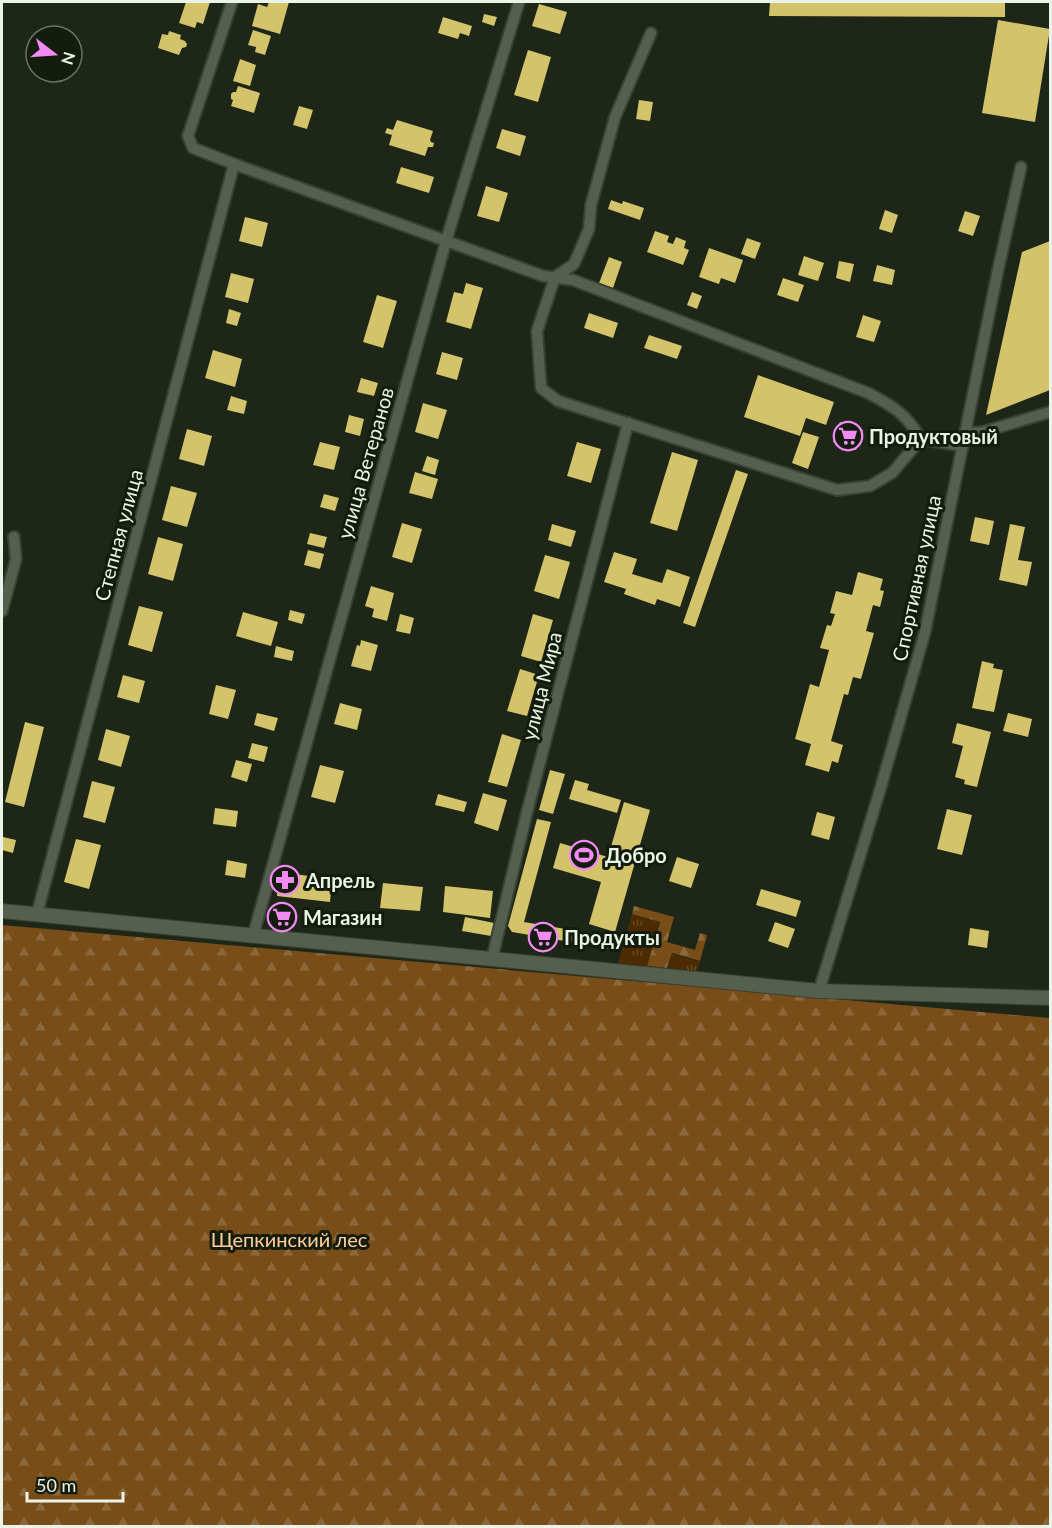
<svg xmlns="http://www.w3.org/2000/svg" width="1052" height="1528" font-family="Lato,sans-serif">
	<defs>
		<pattern id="grass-tufts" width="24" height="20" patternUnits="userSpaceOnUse" patternTransform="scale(1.5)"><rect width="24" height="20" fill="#4c2b00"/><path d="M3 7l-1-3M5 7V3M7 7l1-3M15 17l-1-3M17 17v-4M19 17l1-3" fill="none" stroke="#664a25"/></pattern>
		<pattern id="forest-firs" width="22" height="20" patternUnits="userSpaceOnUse" patternTransform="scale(1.5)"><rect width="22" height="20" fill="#794d18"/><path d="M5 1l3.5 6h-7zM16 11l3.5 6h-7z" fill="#8c673a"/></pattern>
	</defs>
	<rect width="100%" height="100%" fill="#1d2617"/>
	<g fill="url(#grass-tufts)">
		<path d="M632,914L659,922L647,966L618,963Z"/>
		<path d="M672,954L700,962L697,972L668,968Z"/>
	</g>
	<g fill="url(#forest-firs)">
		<path d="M634,906L674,917L667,942L695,950L700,933L707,935L700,961L672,953L667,968L647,966L660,922L632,914Z"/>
		<path d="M2,925L1050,1018V1526H2Z"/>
	</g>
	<g fill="#d3c46b">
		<path d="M186,2H210L203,24L197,22L195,28L179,23Z"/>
		<path d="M269,2H289L280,34L252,26L258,4L267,7Z"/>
		<path d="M770,2H1005V17L769,16Z"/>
		<path d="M539,4L567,12L560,34L532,26Z"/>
		<path d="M484,14L497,17L494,26L482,22Z"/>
		<path d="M443,17L472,26L469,36L460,33L458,39L438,33Z"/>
		<path d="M998,20L1050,29L1035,122L982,113Z"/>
		<path d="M253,30L271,36L265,55L255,52L256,47L248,45Z"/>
		<path d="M169,31L181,35L180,39L185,41L187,44L186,47L182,48L179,55L158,48L162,34L168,35Z"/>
		<path d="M528,50L551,57L538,102L514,95Z"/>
		<path d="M240,59L256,65L250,86L233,81Z"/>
		<path d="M238,86L260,93L254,113L231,106L233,100L231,99V94L233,92H236Z"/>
		<path d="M639,100L653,102L650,121L636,119Z"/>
		<path d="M299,106L313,110L307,129L293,125Z"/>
		<path d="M397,120L433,131L430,140L431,142L434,143L433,147H428L425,156L389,145L392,135L385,133L387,128L393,130Z"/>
		<path d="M502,129L526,136L520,156L496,148Z"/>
		<path d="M401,167L434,177L429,193L396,183Z"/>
		<path d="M486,186L508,193L499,222L477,216Z"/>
		<path d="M611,200L622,204L623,201L644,208L640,220L608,209Z"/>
		<path d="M885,210L898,215L892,233L879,229Z"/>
		<path d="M965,211L980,216L973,236L958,231Z"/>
		<path d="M245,217L268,223L262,247L239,241Z"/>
		<path d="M655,231L669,236L667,242L673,244L676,237L686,241L684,248L689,250L683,265L647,252Z"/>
		<path d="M747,238L761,243L755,259L741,254Z"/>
		<path d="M1050,241V390L986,415L1022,252Z"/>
		<path d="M709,248L743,260L735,283L721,278L719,284L699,277Z"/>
		<path d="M804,256L824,263L818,281L798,275Z"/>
		<path d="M609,257L622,262L613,288L599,283Z"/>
		<path d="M839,261L854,264L850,282L836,278Z"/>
		<path d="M877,265L895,270L892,285L873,281Z"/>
		<path d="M231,273L254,279L248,303L225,297Z"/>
		<path d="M783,278L804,285L798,302L777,295Z"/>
		<path d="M466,283L483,288L471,329L446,322L454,292L463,294Z"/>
		<path d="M692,292L702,296L697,309L687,305Z"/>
		<path d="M377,295L397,301L383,348L363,342Z"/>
		<path d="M229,309L241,313L237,326L226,323Z"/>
		<path d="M589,313L618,323L613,338L584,328Z"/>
		<path d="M863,315L881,321L874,342L856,337Z"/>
		<path d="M649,335L682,346L677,359L644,348Z"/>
		<path d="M213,350L242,359L235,387L205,378Z"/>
		<path d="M442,352L463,358L457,380L436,374Z"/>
		<path d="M758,375L834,402L826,425L806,418L800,436L744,417Z"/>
		<path d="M361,378L378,383L374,396L357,392Z"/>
		<path d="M231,396L247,401L244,414L227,410Z"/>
		<path d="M423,403L447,410L438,439L415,432Z"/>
		<path d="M349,415L364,419L360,436L345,432Z"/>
		<path d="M840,422L863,430L856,450L833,442Z"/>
		<path d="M187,429L212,436L204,466L179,459Z"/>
		<path d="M803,432L819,437L808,469L792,463Z"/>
		<path d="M320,442L340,447L334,470L313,465Z"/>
		<path d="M577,442L601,449L591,483L567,476Z"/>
		<path d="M672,452L698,460L677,531L650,523Z"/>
		<path d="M427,456L439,460L435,475L422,471Z"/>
		<path d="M736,470L748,474L695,627L683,623Z"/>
		<path d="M415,472L438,479L432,499L409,493Z"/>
		<path d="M171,486L197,493L187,527L162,520Z"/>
		<path d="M324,494L339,498L335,511L320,507Z"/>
		<path d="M975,517L994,521L989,545L970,541Z"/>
		<path d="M402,523L422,529L412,563L392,557Z"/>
		<path d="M552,524L576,531L571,547L548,540Z"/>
		<path d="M1010,524L1025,527L1018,560L1032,562L1027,586L999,580Z"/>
		<path d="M310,533L327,537L324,548L307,544Z"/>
		<path d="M158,537L183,544L173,581L148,574Z"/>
		<path d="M308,550L324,554L320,569L304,565Z"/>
		<path d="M614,552L637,559L632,574L662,583L667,569L690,577L680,607L657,599L655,605L624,594L626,589L604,582Z"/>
		<path d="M545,555L570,562L559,599L534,591Z"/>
		<path d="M858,572L883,579L880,590L884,591L880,607L873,605L866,631L874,633L861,679L853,677L848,695L844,694L831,741L843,745L838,763L832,761L829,772L805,765L811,744L795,739L810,684L819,687L829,650L820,648L827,625L831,626L835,614L830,613L836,591L852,595Z"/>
		<path d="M371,586L394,593L387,621L372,617L374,609L365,606Z"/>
		<path d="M139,606L163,612L152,652L128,645Z"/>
		<path d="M290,610L305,614L302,624L288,620Z"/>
		<path d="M243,612L278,622L271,646L236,636Z"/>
		<path d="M400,614L414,618L410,634L396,631Z"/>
		<path d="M533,614L553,620L541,662L521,656Z"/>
		<path d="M361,640L378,645L371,671L351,666L357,645L360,646Z"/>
		<path d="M276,646L294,651L292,661L274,657Z"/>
		<path d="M982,661L994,664L993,668L1003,670L994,712L972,708Z"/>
		<path d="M520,669L539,675L527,716L507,711Z"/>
		<path d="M123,675L145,681L139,703L117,697Z"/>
		<path d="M216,685L236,690L228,719L209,714Z"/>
		<path d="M340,703L362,709L357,730L334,724Z"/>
		<path d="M257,713L278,718L274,731L254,725Z"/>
		<path d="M1008,713L1032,719L1028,737L1003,731Z"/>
		<path d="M25,722L44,727L24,807L5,802Z"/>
		<path d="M957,723L991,732L977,787L964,784L965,780L955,777L963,746L952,743Z"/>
		<path d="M106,729L130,736L121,767L98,760Z"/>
		<path d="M502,734L521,740L507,787L488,782Z"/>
		<path d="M252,743L268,747L264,762L248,758Z"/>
		<path d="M236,760L252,764L247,782L231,777Z"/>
		<path d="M320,765L344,771L335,803L311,797Z"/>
		<path d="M550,770L565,774L553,814L539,810Z"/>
		<path d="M575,780L589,784L587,790L621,800L617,813L569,799Z"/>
		<path d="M92,781L115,787L105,823L83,817Z"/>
		<path d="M483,793L507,800L498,831L474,823Z"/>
		<path d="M438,794L467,802L464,812L435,805Z"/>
		<path d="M624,802L650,810L615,932L589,924L601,882L553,868L560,843L608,857Z"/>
		<path d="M215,808L238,811L236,827L213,824Z"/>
		<path d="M947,809L972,815L962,855L937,849Z"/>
		<path d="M817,812L835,817L829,840L811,835Z"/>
		<path d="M537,819L551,822L524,922L619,938L617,950L512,932L508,926Z"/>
		<path d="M3,837L16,840L13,853L2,850Z"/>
		<path d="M76,839L101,845L89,889L64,882Z"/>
		<path d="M677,857L699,864L691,888L669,881Z"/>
		<path d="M227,860L247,864L245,878L225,875Z"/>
		<path d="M279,872L332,879L330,902L277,896Z"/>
		<path d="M383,883L423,887L420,911L380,908Z"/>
		<path d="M445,886L493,891L490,918L443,912Z"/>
		<path d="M761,889L801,901L796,917L756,905Z"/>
		<path d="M271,910L294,913L293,924L269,921Z"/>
		<path d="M465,917L494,923L491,936L462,931Z"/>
		<path d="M775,922L795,929L788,948L768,941Z"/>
		<path d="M970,928L989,931L987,948L968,945Z"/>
	</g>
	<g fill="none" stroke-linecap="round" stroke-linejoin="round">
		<g stroke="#394136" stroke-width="14">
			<g id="street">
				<path d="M232,2L188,136L193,148L234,164L543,276L573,280L868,393C893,406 906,414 921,439L963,446"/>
				<path d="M651,33L615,117L591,205L589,229L574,264L555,277L537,331L541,388L558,401L837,490L870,486L892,473L921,439"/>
				<path d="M966,433L983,432L1050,412"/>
				<path d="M2,611L16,559L14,537"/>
				<path d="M37,914L234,164"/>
				<path d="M253,936L446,241L519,2"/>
				<path d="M492,959L527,812L628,423"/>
				<path d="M819,991L880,790L925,632L998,270L1021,167"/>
			</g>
		</g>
		<g stroke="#394136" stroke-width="16">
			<path id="secondary" d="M2,911L819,991L1050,998"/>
		</g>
		<use href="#street" stroke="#545f4e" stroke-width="10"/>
		<use href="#secondary" stroke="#545f4e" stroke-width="14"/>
	</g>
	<defs>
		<g id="supermarket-ring" transform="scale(1.5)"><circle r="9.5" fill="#141c0e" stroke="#f28af3" stroke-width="1.5"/><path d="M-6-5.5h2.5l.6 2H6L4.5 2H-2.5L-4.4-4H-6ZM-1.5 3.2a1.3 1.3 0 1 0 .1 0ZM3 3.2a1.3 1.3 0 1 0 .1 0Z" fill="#f28af3"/></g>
		<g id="stadium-ring" transform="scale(1.5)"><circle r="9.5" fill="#141c0e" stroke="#f28af3" stroke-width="1.5"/><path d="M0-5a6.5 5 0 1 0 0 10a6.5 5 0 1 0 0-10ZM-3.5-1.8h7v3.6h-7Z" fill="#f28af3"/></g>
		<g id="pharmacy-ring" transform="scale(1.5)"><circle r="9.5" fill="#141c0e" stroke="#f28af3" stroke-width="1.5"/><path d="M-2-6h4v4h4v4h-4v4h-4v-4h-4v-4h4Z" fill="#f28af3"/></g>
	</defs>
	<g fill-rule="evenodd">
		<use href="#supermarket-ring" x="848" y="436"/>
		<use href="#stadium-ring" x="584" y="855"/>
		<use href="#pharmacy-ring" x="285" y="880"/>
		<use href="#supermarket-ring" x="282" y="917"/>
		<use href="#supermarket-ring" x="543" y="937"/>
	</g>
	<g text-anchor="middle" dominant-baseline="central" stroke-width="6" stroke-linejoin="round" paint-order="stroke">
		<g font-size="20" font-weight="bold" fill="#ecf3e9" stroke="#141c0e" text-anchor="start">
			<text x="869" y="436">Продуктовый</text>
			<text x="605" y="855">Добро</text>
			<text x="306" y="880">Апрель</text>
			<text x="303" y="917">Магазин</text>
			<text x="564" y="937">Продукты</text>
		</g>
		<g font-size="20" fill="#ecf3e9" stroke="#141c0e">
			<text transform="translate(365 463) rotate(-74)">улица Ветеранов</text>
			<text transform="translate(118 535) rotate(-75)">Степная улица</text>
			<text transform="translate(916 578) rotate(-78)">Спортивная улица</text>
			<text transform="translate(541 686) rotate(-76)">улица Мира</text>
		</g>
		<g font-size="20" fill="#ffce9c" stroke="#141c0e">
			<text x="289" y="1239">Щепкинский лес</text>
		</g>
	</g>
	<rect width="1052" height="1528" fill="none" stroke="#ecf3e9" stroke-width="6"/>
	<g transform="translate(54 54) rotate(107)"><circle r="28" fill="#141c0e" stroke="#6a7266" stroke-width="1.5"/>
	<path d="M0-4.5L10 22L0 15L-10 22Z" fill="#f28af3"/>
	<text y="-9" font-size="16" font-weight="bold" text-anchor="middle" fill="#ecf3e9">N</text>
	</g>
	<path d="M27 1492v9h96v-9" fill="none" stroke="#ecf3e9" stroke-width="3"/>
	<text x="36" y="1492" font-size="18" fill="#ecf3e9" stroke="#141c0e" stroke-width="4.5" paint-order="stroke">50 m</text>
</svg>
